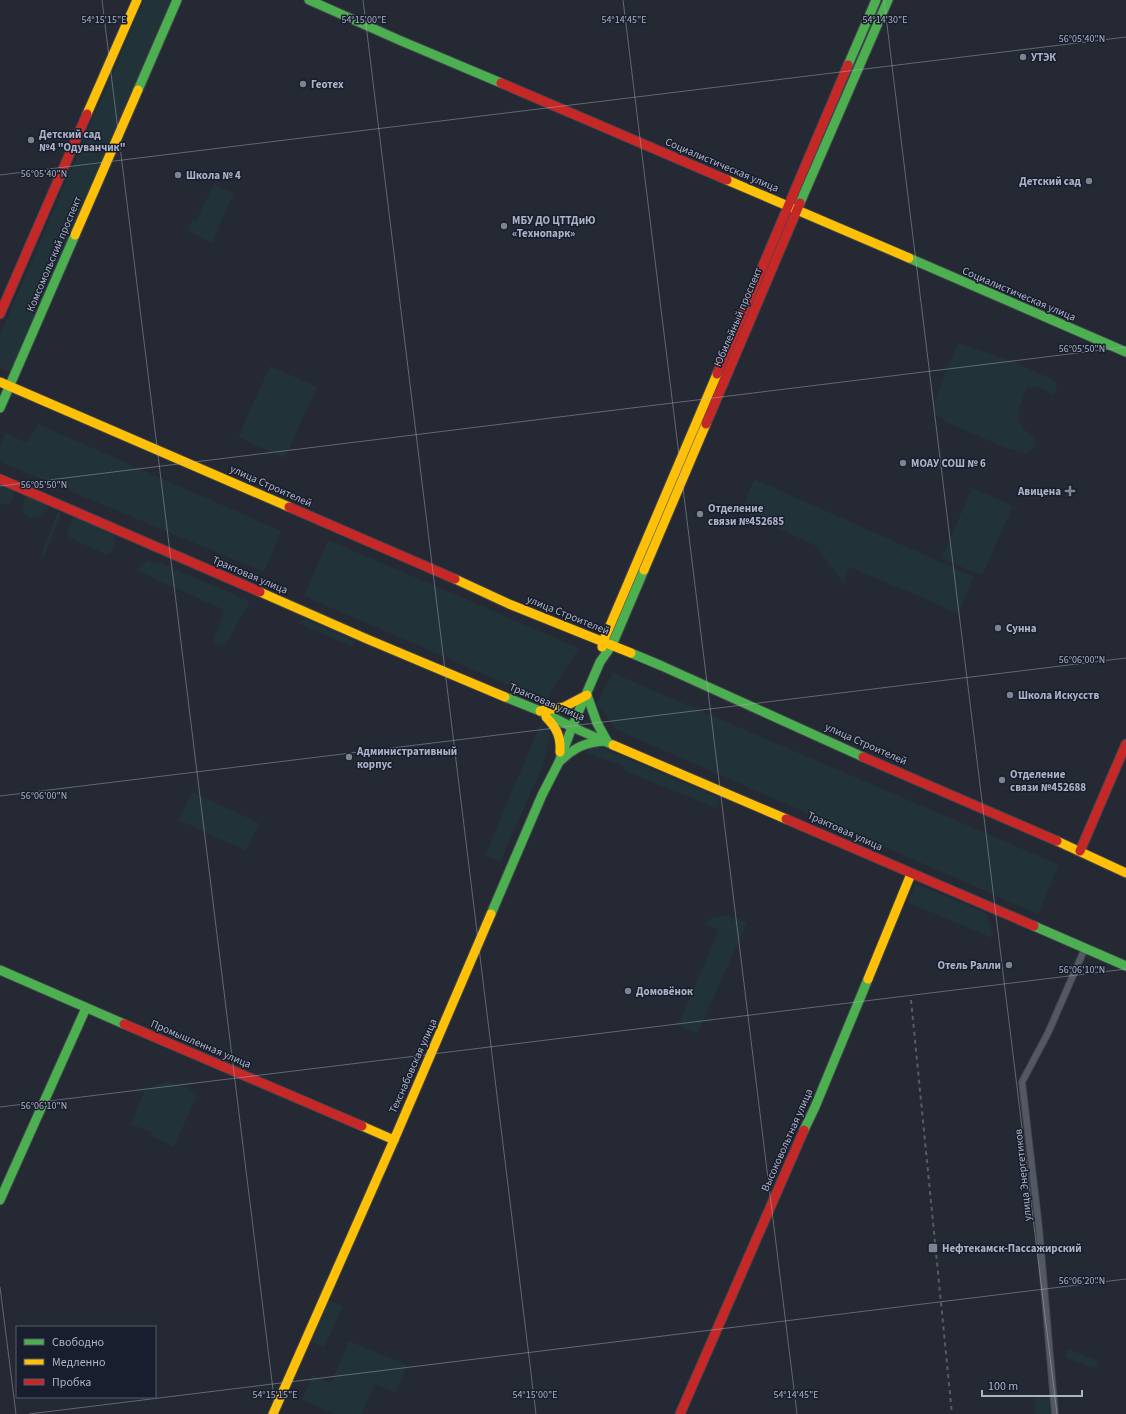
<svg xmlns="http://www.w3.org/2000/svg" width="1126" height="1414" font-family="'Source Sans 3',sans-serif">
	<rect width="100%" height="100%" fill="#252933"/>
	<g fill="#223239">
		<path d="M144,0H171L62,255L19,350L11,372L0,367V335Z"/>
		<path d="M214,184L234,194L217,230L218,231L212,243L187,230L193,219L196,220Z"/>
		<path d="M958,343L1014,362L1056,381L1057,390L1054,395L1038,387L1027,388C1018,410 1011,422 1035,438V448L1025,453L1004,447L946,422L936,414L934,404L945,373Z"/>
		<path d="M270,366L317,387L285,458L238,437Z"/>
		<path d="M38,424L281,531L264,572L0,462V446L5,433L27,443Z"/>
		<path d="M754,479L974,577L958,613L850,567L843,583L816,546L741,511Z"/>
		<path d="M0,482L14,489L13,498L9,505L0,504Z"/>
		<path d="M972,488L1013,506L982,576L942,558Z"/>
		<path d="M28,494L47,503L48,510L40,518L26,517C21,508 21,502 28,494Z"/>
		<path d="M58,511L61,514L44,557L40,556Z"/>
		<path d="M76,517L114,534C116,544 116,549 107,555L70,538L67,533L72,519Z"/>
		<path d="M328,540L579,648L546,701L304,596Z"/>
		<path d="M148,560L160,563L250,601L225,646L213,643L224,610L136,570Z"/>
		<path d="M305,619L355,641L353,647L298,623Z"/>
		<path d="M613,673L1059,865L1038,914L617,730L596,704Z"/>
		<path d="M540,725L549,729L550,738L542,767L500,862L485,855Z"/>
		<path d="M593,746L604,749L720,798L718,809L623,770L624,766L585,753Z"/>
		<path d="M192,792L259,823L246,851L179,820Z"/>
		<path d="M916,884L986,913L993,935L992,938L907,902Z"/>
		<path d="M727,915L747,923L697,1034L678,1025L719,930L706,924L711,918Z"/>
		<path d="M167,1081L188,1088L197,1095L174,1147L153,1137V1133L131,1124L145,1089Z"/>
		<path d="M327,1299L343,1306L324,1348L308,1340Z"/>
		<path d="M349,1341L407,1365L396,1393L375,1384L362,1414H336L302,1400L312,1375L331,1383Z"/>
		<path d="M1068,1349L1098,1361L1095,1369L1065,1357Z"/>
		<path d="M1050,1396L1051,1414H1035L1033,1397Z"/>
	</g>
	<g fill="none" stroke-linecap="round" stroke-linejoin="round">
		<g stroke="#41444c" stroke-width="8">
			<path id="street" d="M1055,1414L1039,1228L1022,1082L1048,1033L1085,948"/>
		</g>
		<g stroke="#41444c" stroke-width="11">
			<g id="fast">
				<path d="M309,0L399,40L501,83"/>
				<path d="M848,65L876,0"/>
				<path d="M138,90L177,0"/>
				<path d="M800,203L888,0"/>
				<path d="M909,258L1126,352"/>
				<path d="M0,408L75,235"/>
				<path d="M631,653L662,666L863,757"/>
				<path d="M613,745L572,727L600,662L612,645L644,570"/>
				<path d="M559,762C575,747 585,742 607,741L597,723L587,695"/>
				<path d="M491,914L542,795L559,762L572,727L540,711L505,697"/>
				<path d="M1034,926L1126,966"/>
				<path d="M0,970L124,1024"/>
				<path d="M804,1130L815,1107L868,979"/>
				<path d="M0,1200L86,1008"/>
			</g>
		</g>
		<g stroke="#41444c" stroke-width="11">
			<g id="slow">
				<path d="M87,114L137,0"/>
				<path d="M727,180L909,258"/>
				<path d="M75,235L138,90"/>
				<path d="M0,382L289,507"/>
				<path d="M644,570L706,424"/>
				<path d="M455,579L509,604L631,653"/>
				<path d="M260,592L367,639L505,697"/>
				<path d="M602,647L603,642L717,374"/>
				<path d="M540,711L564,707L587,695"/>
				<path d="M546,717C557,728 561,737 560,752"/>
				<path d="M613,745L786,819"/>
				<path d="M1057,841L1126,873"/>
				<path d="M868,979L911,874"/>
				<path d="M362,1126L394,1140L491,914"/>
				<path d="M273,1414L394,1140"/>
			</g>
		</g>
		<g stroke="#41444c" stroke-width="11">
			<g id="jam">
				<path d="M501,83L727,180"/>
				<path d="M0,314L87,114"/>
				<path d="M717,374L848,65"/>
				<path d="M706,424L800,203"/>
				<path d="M0,479L260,592"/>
				<path d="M289,507L455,579"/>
				<path d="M863,757L1057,841"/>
				<path d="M786,819L1034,926"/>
				<path d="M1080,851L1126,744"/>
				<path d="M124,1024L362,1126"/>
				<path d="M680,1414L804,1130"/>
			</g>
		</g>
		<use href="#street" stroke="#545862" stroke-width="6"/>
		<use href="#fast" stroke="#4caf50" stroke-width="9"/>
		<use href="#slow" stroke="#ffc107" stroke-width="9"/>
		<use href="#jam" stroke="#c62828" stroke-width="9"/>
		<path stroke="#585c65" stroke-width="2" stroke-dasharray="4 4" stroke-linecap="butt" d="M911,1000L952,1414"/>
	</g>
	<path fill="none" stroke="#adb3c6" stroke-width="1" stroke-opacity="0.45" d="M102,0L276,1414M363,0L536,1414M623,0L797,1414M884,0L1057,1414M0,175L1126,37M0,486L1126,347M0,796L1126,658M0,1107L1126,969M0,1287L16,1414M29,1414L1126,1279"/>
	<g fill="#7d8393" stroke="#181e2e" stroke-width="1.5">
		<circle cx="1023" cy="57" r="4"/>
		<circle cx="303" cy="84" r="4"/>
		<circle cx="31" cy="140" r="4"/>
		<circle cx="178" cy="175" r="4"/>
		<circle cx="1089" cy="181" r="4"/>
		<circle cx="504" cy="226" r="4"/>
		<circle cx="903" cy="463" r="4"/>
		<path d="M1068 485h4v4h4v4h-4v4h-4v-4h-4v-4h4z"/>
		<circle cx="700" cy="514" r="4"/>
		<circle cx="998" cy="628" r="4"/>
		<circle cx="1010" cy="695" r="4"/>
		<circle cx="349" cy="757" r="4"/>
		<circle cx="1002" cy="780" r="4"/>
		<circle cx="1009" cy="965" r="4"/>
		<circle cx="628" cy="991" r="4"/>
		<rect x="928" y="1243" width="10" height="10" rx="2"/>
	</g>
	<g text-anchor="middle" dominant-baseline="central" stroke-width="3" stroke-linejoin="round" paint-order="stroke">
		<g font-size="11" font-weight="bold" fill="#adb3c6" stroke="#181e2e" text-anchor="start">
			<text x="1031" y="57">УТЭК</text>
			<text x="311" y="84">Геотех</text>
			<text x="39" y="134">Детский сад<tspan x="39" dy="13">№4 "Одуванчик"</tspan></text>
			<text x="186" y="175">Школа № 4</text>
			<text x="1081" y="181" text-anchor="end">Детский сад</text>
			<text x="512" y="220">МБУ ДО ЦТТДиЮ<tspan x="512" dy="13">«Технопарк»</tspan></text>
			<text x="911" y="463">МОАУ СОШ № 6</text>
			<text x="1061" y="491" text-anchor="end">Авицена</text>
			<text x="708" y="508">Отделение<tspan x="708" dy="13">связи №452685</tspan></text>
			<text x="1006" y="628">Сунна</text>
			<text x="1018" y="695">Школа Искусств</text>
			<text x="357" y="751">Административный<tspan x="357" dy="13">корпус</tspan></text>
			<text x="1010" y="774">Отделение<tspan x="1010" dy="13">связи №452688</tspan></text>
			<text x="1001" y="965" text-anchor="end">Отель Ралли</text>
			<text x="636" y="991">Домовёнок</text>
			<text x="942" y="1248">Нефтекамск-Пассажирский</text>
		</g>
		<g font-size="11" fill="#adb3c6" stroke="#181e2e">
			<text transform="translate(722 165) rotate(23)">Социалистическая улица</text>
			<text transform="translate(54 254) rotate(-67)">Комсомольский проспект</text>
			<text transform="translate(1019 294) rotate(23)">Социалистическая улица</text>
			<text transform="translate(738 317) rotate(-67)">Юбилейный проспект</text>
			<text transform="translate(271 486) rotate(24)">улица Строителей</text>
			<text transform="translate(250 575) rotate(23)">Трактовая улица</text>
			<text transform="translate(568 615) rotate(22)">улица Строителей</text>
			<text transform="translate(547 702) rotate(23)">Трактовая улица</text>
			<text transform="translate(866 744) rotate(24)">улица Строителей</text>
			<text transform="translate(845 831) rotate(24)">Трактовая улица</text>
			<text transform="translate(201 1044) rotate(23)">Промышленная улица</text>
			<text transform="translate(413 1066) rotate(-66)">Техснабовская улица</text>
			<text transform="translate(787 1140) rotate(-66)">Высоковольтная улица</text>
			<text transform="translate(1023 1175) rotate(-96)">улица Энергетиков</text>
		</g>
	</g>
	<g font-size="10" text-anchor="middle" fill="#adb3c6" stroke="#181e2e" stroke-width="3" stroke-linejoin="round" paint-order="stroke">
		<text x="104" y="23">54°15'15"E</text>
		<text x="364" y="23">54°15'00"E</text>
		<text x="624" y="23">54°14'45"E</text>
		<text x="885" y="23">54°14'30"E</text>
		<text x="1082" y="42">56°05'40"N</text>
		<text x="44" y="177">56°05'40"N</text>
		<text x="1082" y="352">56°05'50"N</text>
		<text x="44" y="488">56°05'50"N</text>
		<text x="1082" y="663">56°06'00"N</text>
		<text x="44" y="799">56°06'00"N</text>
		<text x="1082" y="973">56°06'10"N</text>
		<text x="44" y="1109">56°06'10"N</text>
		<text x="1082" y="1284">56°06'20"N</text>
		<text x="275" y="1398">54°15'15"E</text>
		<text x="535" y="1398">54°15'00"E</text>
		<text x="796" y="1398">54°14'45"E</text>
	</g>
	<rect x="16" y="1326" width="140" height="72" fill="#181e2e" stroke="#545a6b"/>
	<rect x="24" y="1339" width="20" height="6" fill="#4caf50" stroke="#545a6b"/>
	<text x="52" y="1346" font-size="12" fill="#adb3c6">Свободно</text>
	<rect x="24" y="1359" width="20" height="6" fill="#ffc107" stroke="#545a6b"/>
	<text x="52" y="1366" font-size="12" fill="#adb3c6">Медленно</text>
	<rect x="24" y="1379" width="20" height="6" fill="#c62828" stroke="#545a6b"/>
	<text x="52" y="1386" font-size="12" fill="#adb3c6">Пробка</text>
	<path d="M982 1390v6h100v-6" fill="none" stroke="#adb3c6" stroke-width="2"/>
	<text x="988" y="1390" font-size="12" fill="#adb3c6" stroke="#181e2e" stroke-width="3" paint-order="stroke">100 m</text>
</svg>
